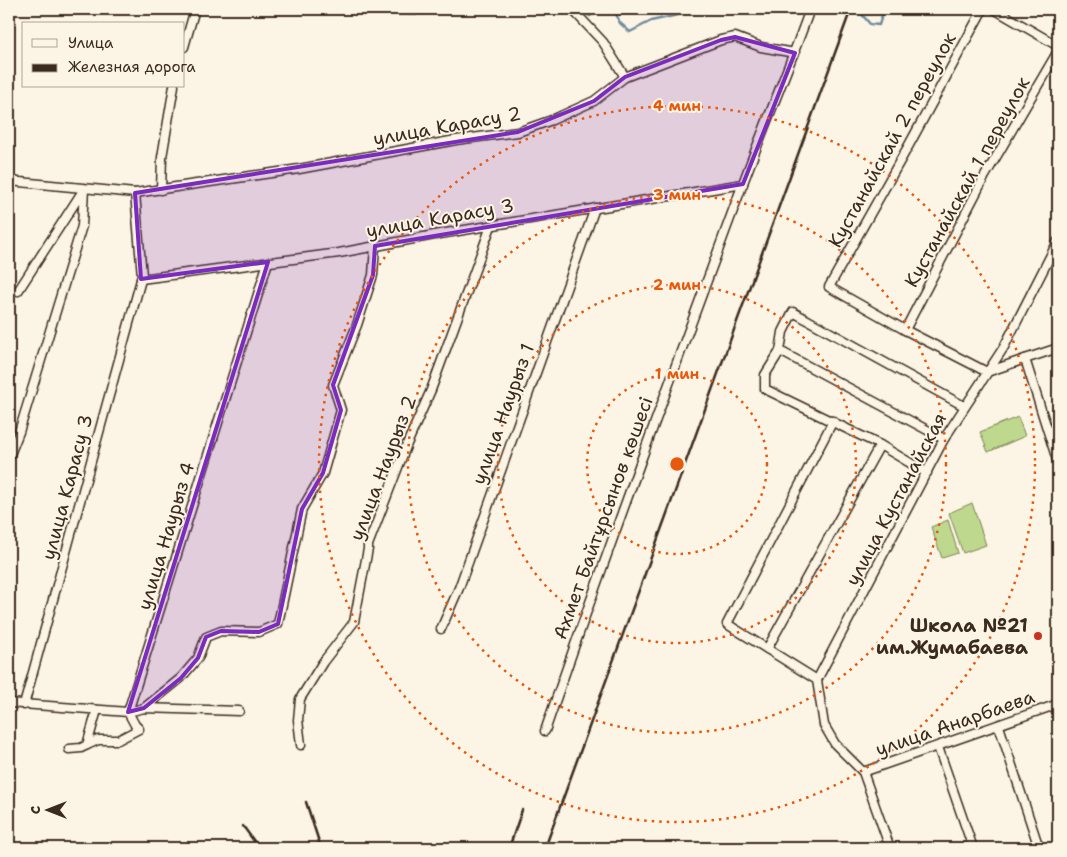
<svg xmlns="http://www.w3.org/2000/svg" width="1067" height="857" font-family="'Shantell Sans',sans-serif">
	<rect width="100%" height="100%" fill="#fcf5e5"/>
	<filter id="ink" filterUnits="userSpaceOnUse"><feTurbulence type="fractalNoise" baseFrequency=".02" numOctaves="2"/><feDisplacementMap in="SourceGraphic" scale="10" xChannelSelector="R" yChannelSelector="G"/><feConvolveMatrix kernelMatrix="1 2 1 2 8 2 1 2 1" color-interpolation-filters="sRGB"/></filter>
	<g filter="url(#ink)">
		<g fill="#bed88e" stroke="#7c8156">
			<path d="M1018,417L1025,436L988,452L980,432Z"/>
			<path d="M972,503L986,545L963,553L949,513Z"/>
			<path d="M948,520L958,553L942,558L931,527Z"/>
		</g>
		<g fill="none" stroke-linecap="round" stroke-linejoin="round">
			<g stroke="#708b9d" stroke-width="2.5">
				<path d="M580,9L590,16L599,9"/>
				<path d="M614,9L620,23L630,32L651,21L691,12L710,11L711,9"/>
				<path d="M859,11L870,24L879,25L884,9"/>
			</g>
			<g stroke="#3b2a1e" stroke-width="11">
				<g id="minor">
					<path d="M363,9L415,10L417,9"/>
					<path d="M572,9L603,42L625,77"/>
					<path d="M983,9L909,145L829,287L905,330L987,372L1025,359L1058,463"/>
					<path d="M994,9L1058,46"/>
					<path d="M184,47L195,9"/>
					<path d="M9,181L135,193L299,169L456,140L518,132L552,120L594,101L625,77L721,40L735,37L761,47L795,53"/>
					<path d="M161,190L162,157L174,86"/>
					<path d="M141,279L339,253L440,234L743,184"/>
					<path d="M905,330L985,176L1058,51"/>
					<path d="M780,351L944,439"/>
					<path d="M1025,359L1058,348"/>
					<path d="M9,457L19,432L82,226L84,189L18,291"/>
					<path d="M927,473L880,445L765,389V375L780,351L783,332L793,312L964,406"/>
					<path d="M441,629L459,588L595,208"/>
					<path d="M767,649L880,445"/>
					<path d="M817,680L727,624L833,421"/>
					<path d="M9,703L128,712L135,725L139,729L118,740H98L87,745"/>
					<path d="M24,705L142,276L135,193"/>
					<path d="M144,708L181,678L198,658L206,637L221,631L259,632L278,624L302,509L323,473L341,410L333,385L357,325L373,275L375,246"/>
					<path d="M239,711L144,708L128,712L268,262"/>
					<path d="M999,726L1039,848"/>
					<path d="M545,731C608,548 675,367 742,186C764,126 789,68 810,9"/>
					<path d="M301,745L298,720L300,699L323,662L354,622L368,549V545L407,444L431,390L491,226"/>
					<path d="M938,747L973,848"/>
					<path d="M69,749L81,748L87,745L97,710"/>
					<path d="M863,772L1058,704"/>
					<path d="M890,848L863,772L835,744L824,725L817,680L944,439L1004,347L1058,241"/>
				</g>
			</g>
			<use href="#minor" stroke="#fcf5e5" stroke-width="8"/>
			<g stroke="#3b2a1e" stroke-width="2.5">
				<path d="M306,802L321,848"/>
				<path d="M243,826L259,848"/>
				<path d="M509,848L522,810"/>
				<path d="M545,848L851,9"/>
			</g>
		</g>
	</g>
	<path fill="#7b2cbf" fill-opacity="0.2" stroke="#7b2cbf" stroke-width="4" stroke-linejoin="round" d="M735,37L795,53L743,184L375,246L373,275L333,385L341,410L323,473L302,509L278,624L259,632L221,631L206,637L198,658L181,678L144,708L128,712L268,262L141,279L135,193L518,132L594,101L625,77L721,40Z"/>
	<g fill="none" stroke="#e8590c" stroke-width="2.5" stroke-dasharray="2.5 5">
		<circle cx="677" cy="464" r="90"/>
		<circle cx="677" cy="464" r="179"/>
		<circle cx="677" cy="464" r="269"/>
		<circle cx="677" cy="464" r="358"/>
	</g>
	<circle fill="#c8321e" stroke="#fcf5e5" stroke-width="2" cx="1038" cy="636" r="5"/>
	<g text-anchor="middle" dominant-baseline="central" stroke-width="4" stroke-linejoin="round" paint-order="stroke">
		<g font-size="19" fill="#3b2a1e" stroke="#fcf5e5">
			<text transform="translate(447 126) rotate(-10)">улица Карасу 2</text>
			<text transform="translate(892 140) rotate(-61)">Кустанайскай 2 переулок</text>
			<text transform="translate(967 182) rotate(-61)">Кустанайскай 1 переулок</text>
			<text transform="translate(440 218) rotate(-10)">улица Карасу 3</text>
			<text transform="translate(503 414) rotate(-70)">улица Наурыз 1</text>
			<text transform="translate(383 468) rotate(-69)">улица Наурыз 2</text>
			<text transform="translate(67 487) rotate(-75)">улица Карасу 3</text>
			<text transform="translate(896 499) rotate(-62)">улица Кустанайская</text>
			<text transform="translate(603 518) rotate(-70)">Ахмет Байтұрсынов көшесі</text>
			<text transform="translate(166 536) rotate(-73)">улица Наурыз 4</text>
			<text transform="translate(955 723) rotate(-19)">улица Анарбаева</text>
		</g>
		<g font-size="19" font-weight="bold" fill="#3b2a1e" stroke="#fcf5e5" text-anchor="end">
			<text x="1028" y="625">Школа №21<tspan x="1028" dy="22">им.Жумабаева</tspan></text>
		</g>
	</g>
	<circle cx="677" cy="464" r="8" fill="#e8590c" stroke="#fcf5e5" stroke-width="2.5"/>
	<g font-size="15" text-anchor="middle" font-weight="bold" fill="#e8590c" stroke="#fcf5e5" stroke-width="4" stroke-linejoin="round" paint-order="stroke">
		<text x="677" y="111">4 мин</text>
		<text x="677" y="200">3 мин</text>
		<text x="677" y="290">2 мин</text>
		<text x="677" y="379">1 мин</text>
	</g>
	<rect width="1067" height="857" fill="none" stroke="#fcf5e5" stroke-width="30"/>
	<rect x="15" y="15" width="1037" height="827" fill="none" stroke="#3b2a1e" stroke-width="2" filter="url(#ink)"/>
	<rect x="22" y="22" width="162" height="65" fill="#fcf5e5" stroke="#afa495"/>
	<rect x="32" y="39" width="25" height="8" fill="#fcf5e5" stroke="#afa495"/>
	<text x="68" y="48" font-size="15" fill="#3b2a1e">Улица</text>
	<rect x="32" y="64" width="25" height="8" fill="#3b2a1e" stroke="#afa495"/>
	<text x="68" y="72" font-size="15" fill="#3b2a1e">Железная дорога</text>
	<g transform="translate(48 810) rotate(270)" stroke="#fcf5e5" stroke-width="4" paint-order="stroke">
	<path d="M0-4L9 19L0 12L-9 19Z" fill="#3b2a1e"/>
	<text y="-8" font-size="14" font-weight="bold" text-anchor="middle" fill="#3b2a1e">С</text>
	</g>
</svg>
